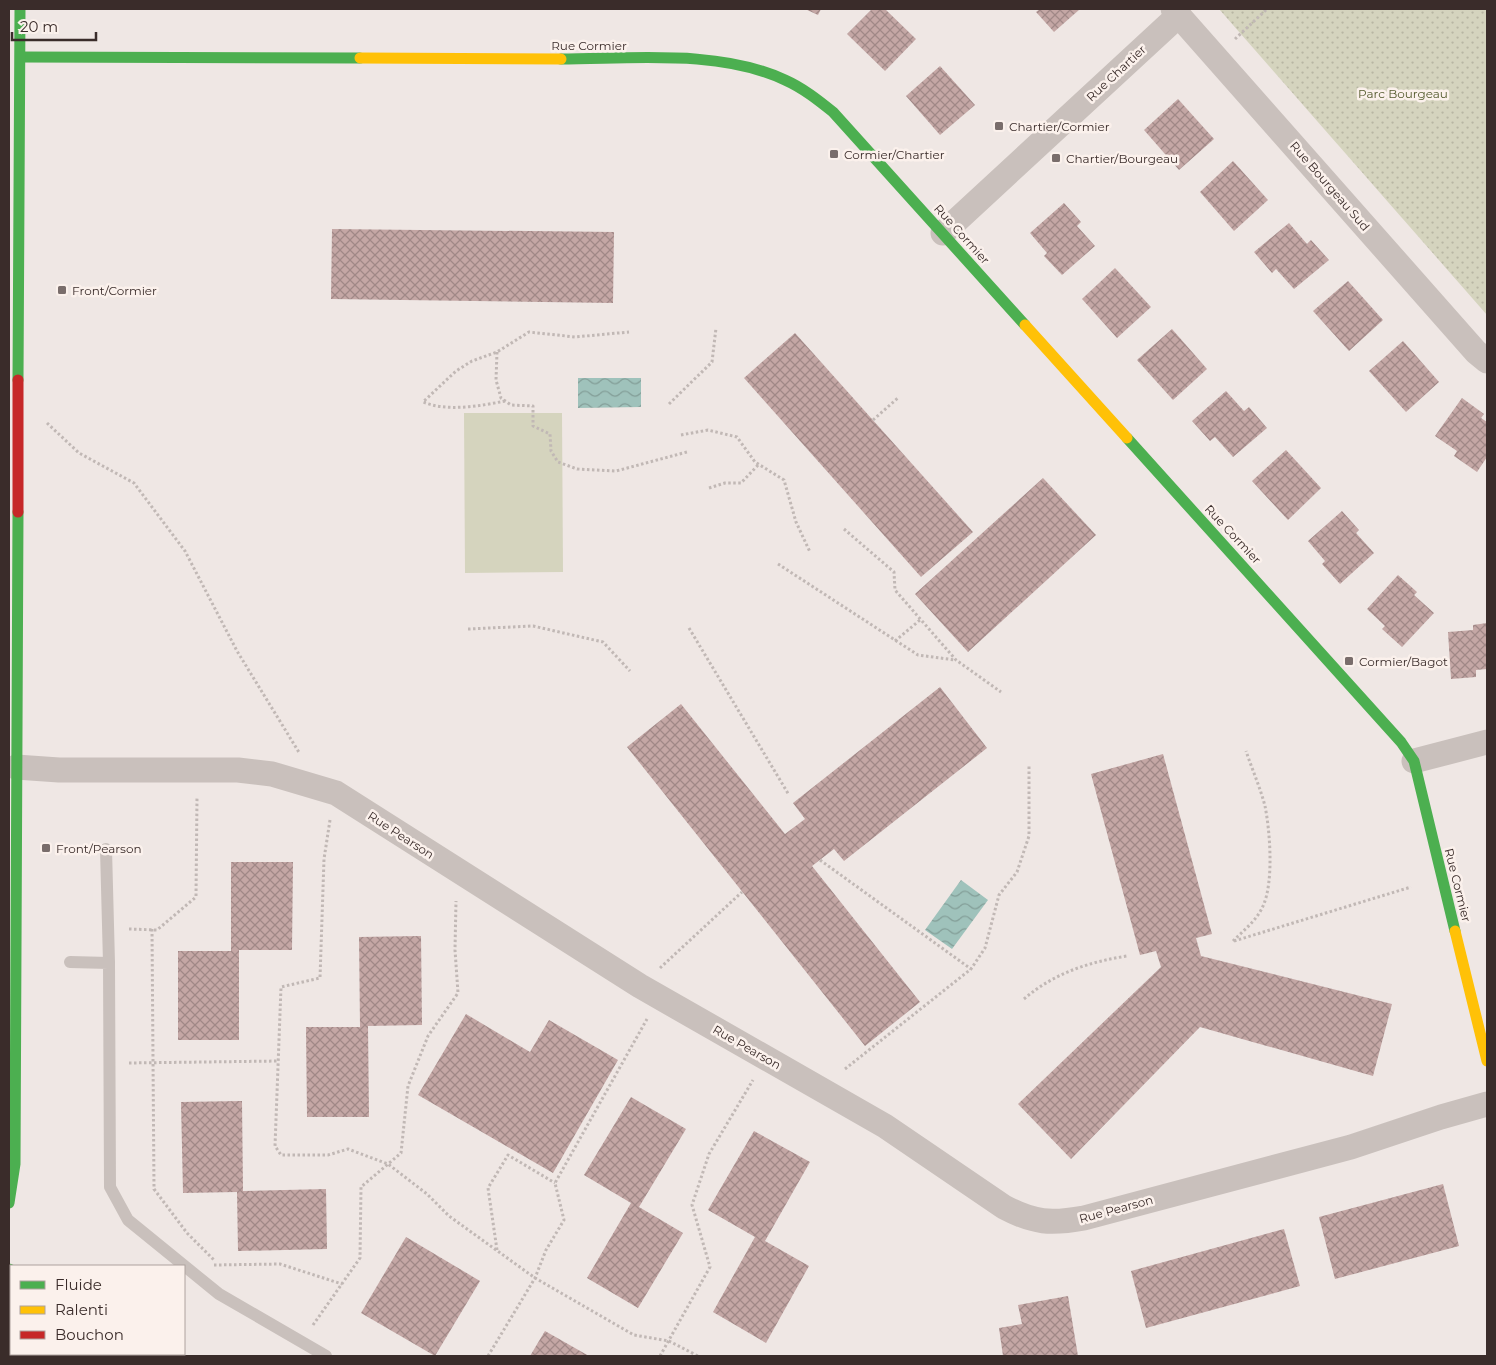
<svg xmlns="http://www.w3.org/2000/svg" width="1496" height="1365" font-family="Montserrat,sans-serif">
	<defs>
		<pattern id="green-dots" width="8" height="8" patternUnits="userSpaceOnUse" patternTransform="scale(1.25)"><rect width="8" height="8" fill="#d5d4be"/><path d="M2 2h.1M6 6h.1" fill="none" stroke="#b8b6a3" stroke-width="1.8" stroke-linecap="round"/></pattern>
		<pattern id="water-waves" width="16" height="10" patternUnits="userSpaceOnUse" patternTransform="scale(1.25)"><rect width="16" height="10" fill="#9fc2bb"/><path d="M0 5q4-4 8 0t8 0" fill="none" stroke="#839e98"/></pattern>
		<pattern id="building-cross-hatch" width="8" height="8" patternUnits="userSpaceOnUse" patternTransform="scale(1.25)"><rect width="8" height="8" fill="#c4a7a5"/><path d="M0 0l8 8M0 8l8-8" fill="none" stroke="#a08887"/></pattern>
	</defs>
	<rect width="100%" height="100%" fill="#efe7e4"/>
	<path fill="url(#green-dots)" d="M1219,9H1487V315Z"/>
	<path fill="#d5d4be" d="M464,413H562L563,572L465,573Z"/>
	<g fill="url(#water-waves)">
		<path d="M578,378H641V407L578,408Z"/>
		<path d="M961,880L988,900L952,949L925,930Z"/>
	</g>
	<g fill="url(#building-cross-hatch)">
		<path d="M805,9H821L818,15Z"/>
		<path d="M872,9H885L916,39L885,71L847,34Z"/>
		<path d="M1040,9H1080L1054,32L1036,12Z"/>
		<path d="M940,66L975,105L940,135L906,96Z"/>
		<path d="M1178,99L1214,139L1179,170L1144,130Z"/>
		<path d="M1233,161L1268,200L1234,231L1200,192Z"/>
		<path d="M1064,203L1081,222L1077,226L1095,246L1062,275L1044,256L1047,253L1030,233Z"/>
		<path d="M1289,223L1307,244L1311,240L1329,260L1294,289L1276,269L1272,273L1254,252Z"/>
		<path d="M332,229L614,232L613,303L331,299Z"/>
		<path d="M1115,268L1151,307L1117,338L1082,299Z"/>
		<path d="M1348,281L1383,320L1349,351L1313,311Z"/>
		<path d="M1172,329L1207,369L1173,400L1137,360Z"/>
		<path d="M795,333L973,532L921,577L744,378Z"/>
		<path d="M1403,341L1439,382L1406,412L1369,371Z"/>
		<path d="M1226,391L1244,411L1249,407L1267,428L1233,457L1215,437L1210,441L1192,421Z"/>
		<path d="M1462,398L1484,414L1481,418L1487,422V457L1477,472L1454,456L1457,451L1435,436Z"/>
		<path d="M1286,450L1321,488L1288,520L1252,481Z"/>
		<path d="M1043,478L1096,535L968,652L915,594Z"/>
		<path d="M1342,511L1359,530L1356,533L1374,553L1340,584L1322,564L1325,561L1308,541Z"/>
		<path d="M1398,575L1417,592L1414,595L1434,613L1402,647L1382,629L1385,626L1367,609Z"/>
		<path d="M1487,623V669L1476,670V677L1451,679L1448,632L1473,630V625Z"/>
		<path d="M940,687L987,748L844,861L834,849L812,866L920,1002L865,1046L627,747L681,704L785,834L805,819L793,803Z"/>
		<path d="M1163,754L1212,934L1196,938L1201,956L1392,1004L1373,1076L1200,1027L1071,1159L1018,1104L1161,967L1156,951L1140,955L1091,774Z"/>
		<path d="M231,862H293L292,950H239V1040H178V951H231Z"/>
		<path d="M421,936L422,1025L368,1026L369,1117H307L306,1027H360L359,937Z"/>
		<path d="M466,1014L530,1052L549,1020L618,1060L553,1173L418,1095Z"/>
		<path d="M631,1097L686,1129L639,1207L683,1233L638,1308L587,1278L631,1203L584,1175Z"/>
		<path d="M242,1101L243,1191L326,1189L327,1249L238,1251L237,1192L183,1193L181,1102Z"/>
		<path d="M754,1131L810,1162L765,1241L809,1266L766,1343L713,1312L755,1237L708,1210Z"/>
		<path d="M1443,1184L1459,1246L1335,1279L1319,1217Z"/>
		<path d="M1284,1229L1300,1286L1146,1328L1131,1271Z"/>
		<path d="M406,1237L480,1281L435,1356L361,1313Z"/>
		<path d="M1068,1296L1078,1356H1003L999,1328L1022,1324L1018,1305Z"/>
		<path d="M545,1331L589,1356H530Z"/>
	</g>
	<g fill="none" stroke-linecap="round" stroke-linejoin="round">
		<g stroke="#c1b8b5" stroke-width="3" stroke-dasharray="2.5 2.5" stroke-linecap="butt">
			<path d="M1235,39L1267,9"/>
			<path d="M497,352L496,380L501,398L511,405L533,406V426L550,434L551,451L558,462L577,469L616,471L687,452"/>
			<path d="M505,401C480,406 447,412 423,402L456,371L472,361L497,352L529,332L575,337L629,332"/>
			<path d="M669,404L712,362L716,328"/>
			<path d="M873,420L899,397"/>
			<path d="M47,423L79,453L134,483L185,551L237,651L300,754"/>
			<path d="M681,435L708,430L737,437L755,462L784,480L796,522L810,552"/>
			<path d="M709,488L725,483H741L759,464"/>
			<path d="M844,529L894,572L895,590L956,660L1001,692"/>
			<path d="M778,564L918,655L955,660"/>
			<path d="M689,628L789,795"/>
			<path d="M468,629L533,626L603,642L630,671"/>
			<path d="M895,641L920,620"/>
			<path d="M330,820L324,859L320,978L281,987L275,1146L281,1155H328L348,1149L388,1164L427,1194L449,1216L535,1278L634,1335L669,1341L698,1356"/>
			<path d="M820,860L971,969"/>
			<path d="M129,929L157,930L196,897L197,797"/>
			<path d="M152,929L154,1189L187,1233L215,1261"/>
			<path d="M1233,941C1244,930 1257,920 1263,906C1274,882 1270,831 1265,806C1260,787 1252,769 1246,751"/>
			<path d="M1234,941L1411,887"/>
			<path d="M660,968L742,892"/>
			<path d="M1024,999C1054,973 1089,962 1127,956"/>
			<path d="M129,1063L279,1061"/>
			<path d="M845,1069L971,969L985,948L999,895L1017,872L1029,836V765"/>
			<path d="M497,1250L488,1188L508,1155L555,1183"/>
			<path d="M214,1265L280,1264L342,1284"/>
			<path d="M313,1325L360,1258L361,1187L401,1153L408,1086L428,1036L458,993L455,950L456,901"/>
			<path d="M488,1356L535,1278L546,1250L564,1220L555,1183L647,1019"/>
			<path d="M660,1356L710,1267L692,1205L709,1154L753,1080"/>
			<path d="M841,1356V1355"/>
		</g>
		<g stroke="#c9c0bc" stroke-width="12">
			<path d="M106,849L109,963"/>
			<path d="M70,962L109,963L110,1187L128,1220L219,1294L326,1356"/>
		</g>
		<g stroke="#c9c0bc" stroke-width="25">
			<path d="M1173,9L1476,352L1487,361"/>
			<path d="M943,233L1179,15"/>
			<path d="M1414,761L1487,742"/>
			<path d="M16,767L59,770H238L272,774L336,793L640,986L885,1126L1004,1207C1034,1223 1051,1224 1084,1218L1351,1147L1441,1117L1487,1104"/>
		</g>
		<g stroke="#4caf50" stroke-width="11">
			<path d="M21,57L360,58"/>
			<path d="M561,59C632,59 719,49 785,80C803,88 818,100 833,112L1025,325"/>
			<path d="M18,380L20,9"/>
			<path d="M1127,438L1401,742L1414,761L1455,931"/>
			<path d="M9,1203L15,1164L18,512"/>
			<path d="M9,1269L11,1270"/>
			<path d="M159,1354L163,1356"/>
		</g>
		<g stroke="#ffc107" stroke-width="11">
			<path d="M360,58L561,59"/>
			<path d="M1025,325L1127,438"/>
			<path d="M1455,931L1487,1061"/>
		</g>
		<path stroke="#c62828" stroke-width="11" d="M18,512V380"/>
	</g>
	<g fill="#796d6b" stroke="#fbf1ec" stroke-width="2">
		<rect x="994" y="121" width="10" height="10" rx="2.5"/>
		<rect x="829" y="149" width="10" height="10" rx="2.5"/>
		<rect x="1051" y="153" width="10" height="10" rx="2.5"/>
		<rect x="57" y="285" width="10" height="10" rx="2.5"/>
		<rect x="1344" y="656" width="10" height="10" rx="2.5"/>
		<rect x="41" y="843" width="10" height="10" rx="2.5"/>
	</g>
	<g text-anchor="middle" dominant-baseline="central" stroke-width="5" stroke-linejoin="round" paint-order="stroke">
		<g font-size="12" fill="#3a2c2a" stroke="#fbf1ec">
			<text x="589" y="45">Rue Cormier</text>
			<text transform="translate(1116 73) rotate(-43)">Rue Chartier</text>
			<text transform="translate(1330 186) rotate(49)">Rue Bourgeau Sud</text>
			<text transform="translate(962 234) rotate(48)">Rue Cormier</text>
			<text transform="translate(1233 534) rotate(47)">Rue Cormier</text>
			<text transform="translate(401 835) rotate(33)">Rue Pearson</text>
			<text transform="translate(1458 885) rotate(76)">Rue Cormier</text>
			<text transform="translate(747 1047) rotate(30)">Rue Pearson</text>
			<text transform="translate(1116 1209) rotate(-15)">Rue Pearson</text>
		</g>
		<g font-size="12" fill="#535a2d" stroke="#fbf1ec">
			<text x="1403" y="93">Parc Bourgeau</text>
		</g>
		<g font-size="12" fill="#3a2c2a" stroke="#fbf1ec" text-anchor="start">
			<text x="1009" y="126">Chartier/Cormier</text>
			<text x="844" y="154">Cormier/Chartier</text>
			<text x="1066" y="158">Chartier/Bourgeau</text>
			<text x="72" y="290">Front/Cormier</text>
			<text x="1359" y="661">Cormier/Bagot</text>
			<text x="56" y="848">Front/Pearson</text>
		</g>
	</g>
	<rect width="1496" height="1365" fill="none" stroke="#3a2c2a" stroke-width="20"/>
	<rect x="10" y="1265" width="175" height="90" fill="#fbf1ec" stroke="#aea29e"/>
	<rect x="20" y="1281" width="25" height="8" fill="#4caf50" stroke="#aea29e"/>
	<text x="55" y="1290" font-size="15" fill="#3a2c2a">Fluide</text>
	<rect x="20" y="1306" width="25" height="8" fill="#ffc107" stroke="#aea29e"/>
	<text x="55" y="1315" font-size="15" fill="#3a2c2a">Ralenti</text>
	<rect x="20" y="1331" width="25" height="8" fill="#c62828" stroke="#aea29e"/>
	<text x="55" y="1340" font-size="15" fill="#3a2c2a">Bouchon</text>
	<path d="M12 32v8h84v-8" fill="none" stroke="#3a2c2a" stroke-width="2.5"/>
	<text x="20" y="32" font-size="15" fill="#3a2c2a" stroke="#fbf1ec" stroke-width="4" paint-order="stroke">20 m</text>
</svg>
